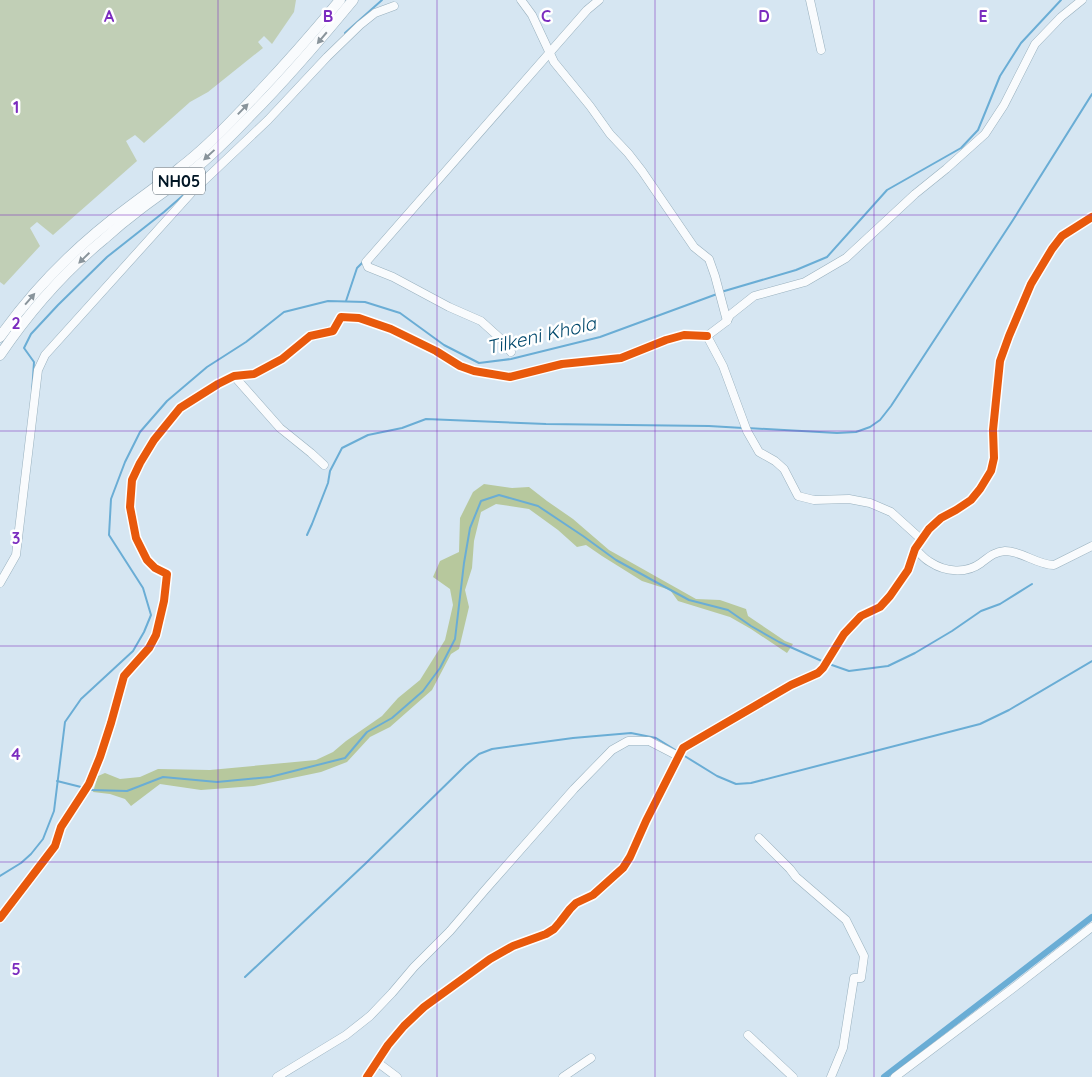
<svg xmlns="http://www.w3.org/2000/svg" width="1092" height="1077" font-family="Quicksand,sans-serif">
	<rect width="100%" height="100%" fill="#d6e6f2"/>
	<path fill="#c1cfb6" d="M0,0H296L294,12L272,44L264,36L258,42L263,48L208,92L190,102L144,143L135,135L126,141L137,161L53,235L37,222L30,228L40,246L4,285L0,282Z"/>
	<path fill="#b7c89d" d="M484,484L512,488L529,487L547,501L573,519L609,550L696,599L720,600L746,609L748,616L785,641L793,644L787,653L751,629L730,617L678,601L670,590L642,581L602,556L586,545L577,547L558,530L529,509L496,504L481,512L474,541L472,568L465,590L469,607L459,649L451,654L432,690L390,727L370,737L347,762L321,772L254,786L201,790L160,784L131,806L125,799L110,794L93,792L98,776L105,773L120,779L140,777L158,769L210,770L316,760L333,752L346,741L382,716L398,698L420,680L445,640L453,605L450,589L433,577L440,561L459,552L460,518L473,492Z"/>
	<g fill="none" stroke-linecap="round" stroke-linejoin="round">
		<g stroke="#6aadd5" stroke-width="2">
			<path d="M345,33L382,0"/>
			<path d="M721,292L796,270L827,257L887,190L961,148L978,130L1000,76L1021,43L1061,0"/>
			<path d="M346,301L357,268L364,261"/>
			<path d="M32,393L34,362L24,348L31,334L58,305L107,257L164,212L187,192"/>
			<path d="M747,428L837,433L856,432L870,427L880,420L891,406L1013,220L1092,94"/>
			<path d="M307,535L312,524L328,483L330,471L342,448L368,435L402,428L426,419L546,424L709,426L743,428"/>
			<path d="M829,664L849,671L888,666L915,653L952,631L981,611L1000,604L1032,584"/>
			<path d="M683,755L717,776L736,784L751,783L980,724L1009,710L1092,661"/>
			<path d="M57,781L81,787"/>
			<path d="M91,790L127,791L163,777L217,782L270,777L345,758L367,732L392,718L423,691L440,668L455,639L464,563L470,528L481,501L499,495L538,506L583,536L616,560L654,581L689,600L728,610L751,626L779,642L824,662"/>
			<path d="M0,876L21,863L31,854L43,839L54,811L65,722L81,699L133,651L144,632L151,615L143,588L109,535L111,499L125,462L140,432L167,401L207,367L246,342L284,312L328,301L365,302L400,313L444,345L479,363L511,359L600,337L717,294"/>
			<path d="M245,977L365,864L466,765L479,754L492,749L573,738L631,733L656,738L677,751"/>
		</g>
		<path stroke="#6aadd5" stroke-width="6" d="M884,1077L1092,917"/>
		<g stroke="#98b0be" stroke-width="9">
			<g id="minor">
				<path d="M521,0L532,15L554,62L590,106L610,134L628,153L642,171L694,247L709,259L715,276L727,321"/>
				<path d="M810,0L821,50"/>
				<path d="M511,352L502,340L481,321L449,307L393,277L368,267L366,262L587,10L599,0"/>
				<path d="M234,376L280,428L311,453L324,465"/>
				<path d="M922,540L891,512L870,503L849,499L814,500L798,496L784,469L775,461L759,452L747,431L723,366L707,336L727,321L730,315L754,296L805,282L846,258L915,194L946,169L985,134L1004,105L1035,44L1061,17L1082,0"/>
				<path d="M915,549C920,553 924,559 930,562C945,572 966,574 981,563C989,557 994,552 1005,551C1022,551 1037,565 1054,565L1092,546"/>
				<path d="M0,583L16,555L38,370L45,355L192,192L268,120L327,57L360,25L375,13L394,6"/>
				<path d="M759,838L790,869L796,877L846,920L864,956L861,978H854L843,1048L831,1077"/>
				<path d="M0,918L55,846L61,827L89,784L100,757L111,723L124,676L149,648L156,635L164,601L167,574L155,568L147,560L136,538L130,507L132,480L140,463L154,440L180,408L218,384L234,376L254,374L282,359L310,336L333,331L341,317L359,318L391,329L436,351L460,366L474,371L510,377L562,364L621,358L666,340L684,335L707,336"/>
				<path d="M748,1035L793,1077"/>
				<path d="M377,1062L397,1077"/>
				<path d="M277,1077L346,1035L370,1016L392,993L414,967L450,931L485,890L574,789L612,750L628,741H649L678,756"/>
				<path d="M367,1077L388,1045L404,1026L424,1007L490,959L513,946L546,934L554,929L560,922L570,909L576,903L593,895L623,868L630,857L646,821L683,748L791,685L818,673L823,668L844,634L861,616L880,607L890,596L908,570L915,549L929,529L941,518L956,510L971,500L980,489L991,471L994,458L993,430L1000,361L1009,336L1031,284L1052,249L1062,236L1092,217"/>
				<path d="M563,1077L591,1058"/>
				<path d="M895,1077L1012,989L1092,927"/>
			</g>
		</g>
		<g stroke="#98b0be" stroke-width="11">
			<g id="major">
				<path d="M0,337C35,287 81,242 130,206C147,193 165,181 181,167C202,151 221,132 239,113C274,77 308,39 340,0"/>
				<path d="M0,355C29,312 64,272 104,239C115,229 127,219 139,210C156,197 174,185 191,172C212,155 231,136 249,117C286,80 320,40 353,0"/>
			</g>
		</g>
		<use href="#minor" stroke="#f9fbfd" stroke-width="8"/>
		<use href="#major" stroke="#f9fbfd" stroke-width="10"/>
		<g stroke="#fff" stroke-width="11">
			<g id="cycleway">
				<path d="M0,918L55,846L61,827L89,784L100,757L111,723L124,676L149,648L156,635L164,601L167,574L155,568L147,560L136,538L130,507L132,480L140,463L154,440L180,408L218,384L234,376L254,374L282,359L310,336L333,331L341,317L359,318L391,329L436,351L460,366L474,371L510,377L562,364L621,358L666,340L684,335L707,336"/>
				<path d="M367,1077L388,1045L404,1026L424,1007L490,959L513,946L546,934L554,929L560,922L570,909L576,903L593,895L623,868L630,857L646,821L683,748L791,685L818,673L823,668L844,634L861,616L880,607L890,596L908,570L915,549L929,529L941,518L956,510L971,500L980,489L991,471L994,458L993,430L1000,361L1009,336L1031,284L1052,249L1062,236L1092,217"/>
			</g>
		</g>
		<use href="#cycleway" stroke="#e8590c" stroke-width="8"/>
	</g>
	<defs><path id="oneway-solid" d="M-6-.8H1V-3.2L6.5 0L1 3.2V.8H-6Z" transform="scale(1.25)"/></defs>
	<g fill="#89949b">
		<use href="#oneway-solid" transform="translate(322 38) rotate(130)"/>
		<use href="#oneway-solid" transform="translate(243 109) rotate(-46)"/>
		<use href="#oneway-solid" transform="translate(209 155) rotate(137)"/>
		<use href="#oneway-solid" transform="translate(84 258) rotate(136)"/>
		<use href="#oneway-solid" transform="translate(30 299) rotate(-49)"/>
	</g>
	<path fill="none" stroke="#7b2cbf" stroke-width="1" stroke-opacity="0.55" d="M218,0V1077M437,0V1077M655,0V1077M874,0V1077M0,215H1092M0,431H1092M0,646H1092M0,862H1092"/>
	<g text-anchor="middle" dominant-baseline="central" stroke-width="5" stroke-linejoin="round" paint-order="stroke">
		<rect fill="#fff" stroke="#4c5b66" stroke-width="1" x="153" y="167.5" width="52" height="27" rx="4"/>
		<g font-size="16" font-weight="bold" fill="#001524">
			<text x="179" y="181">NH05</text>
		</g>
		<g font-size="19" font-style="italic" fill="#00486c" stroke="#fff">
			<text transform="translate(541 335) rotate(-13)">Tilkeni Khola</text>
		</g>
	</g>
	<g font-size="16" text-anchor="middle" font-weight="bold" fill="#7b2cbf" stroke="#fff" stroke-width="5" stroke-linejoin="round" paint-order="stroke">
		<text x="109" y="22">A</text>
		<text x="328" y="22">B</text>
		<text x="546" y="22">C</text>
		<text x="764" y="22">D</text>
		<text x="983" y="22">E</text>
		<text x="16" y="113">1</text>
		<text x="16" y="329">2</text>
		<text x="16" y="544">3</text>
		<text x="16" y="760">4</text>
		<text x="16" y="975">5</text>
	</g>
</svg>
